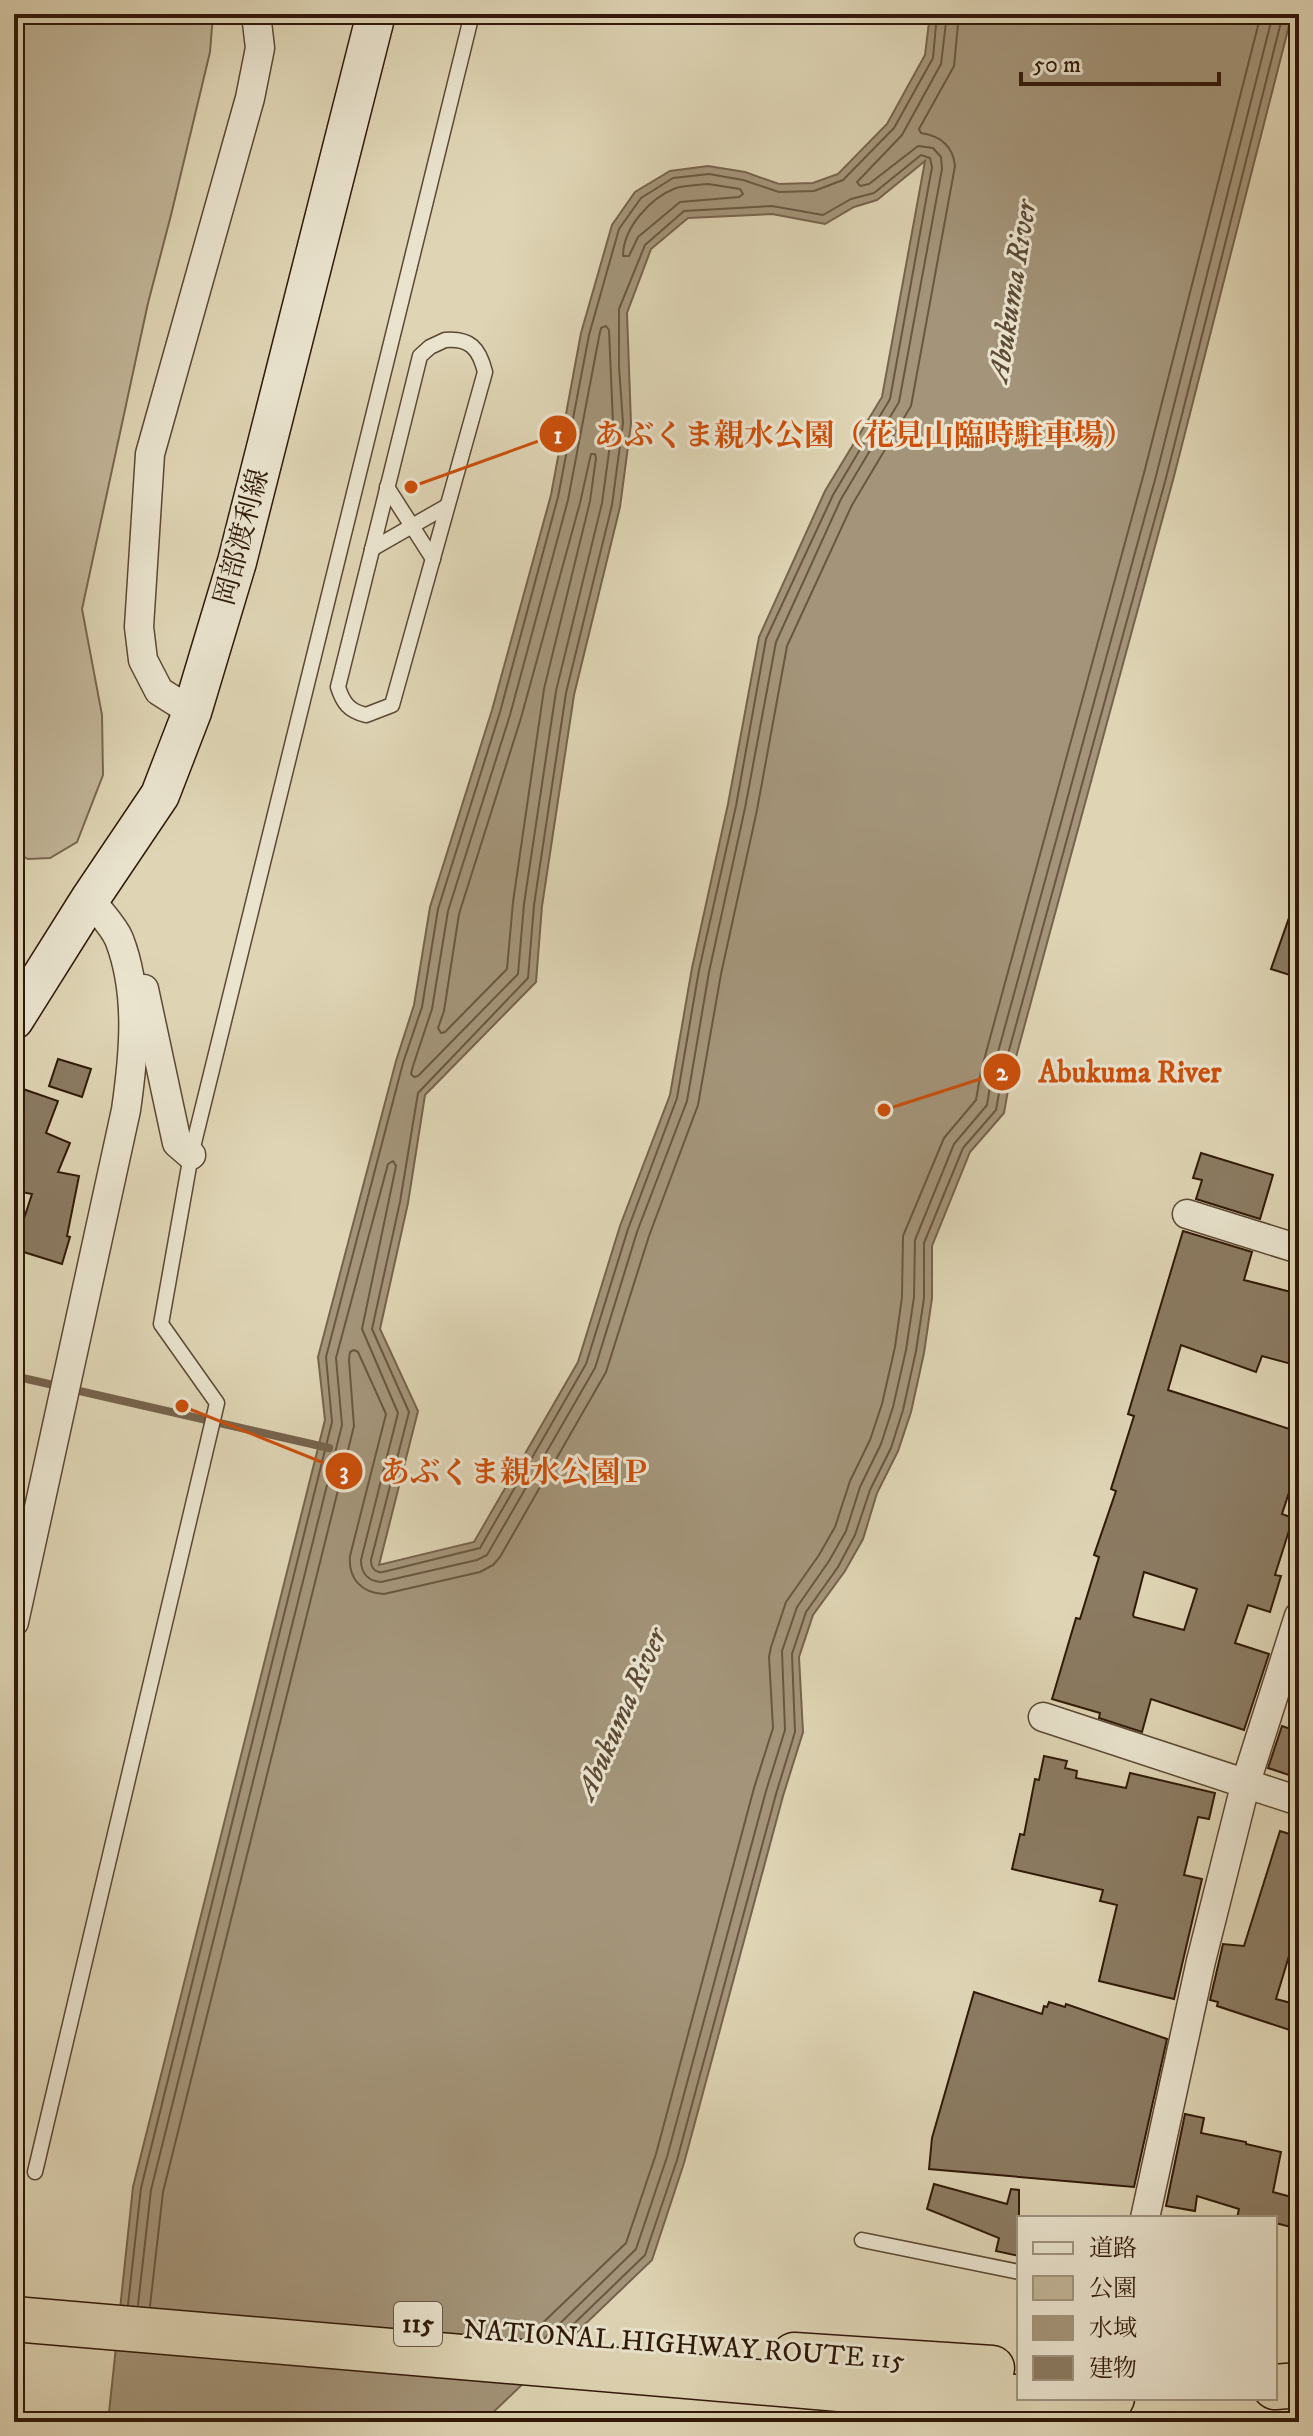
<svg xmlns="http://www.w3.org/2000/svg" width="1313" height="2436" font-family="'IM FELL DW Pica','Noto Serif JP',serif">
	<rect width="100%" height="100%" fill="#dfd5b5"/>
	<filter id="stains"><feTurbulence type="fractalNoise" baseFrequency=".0025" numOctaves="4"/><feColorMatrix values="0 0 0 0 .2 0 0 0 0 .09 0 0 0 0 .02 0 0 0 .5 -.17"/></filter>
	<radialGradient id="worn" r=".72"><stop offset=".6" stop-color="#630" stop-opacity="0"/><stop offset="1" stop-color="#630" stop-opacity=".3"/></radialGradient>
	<path fill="#c1b598" stroke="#786750" stroke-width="2" d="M14,14H213L210,52L171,215L148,303L82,609L102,715L103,775L77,842L50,858L28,859L14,851Z"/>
	<path fill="#a4957a" stroke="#76634c" stroke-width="2" fill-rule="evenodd" d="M930,14H1292L1173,480L1010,1079L1004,1113L970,1152L932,1246V1298L924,1353L911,1412L898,1451L877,1493L863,1539L845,1571L813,1615L799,1657L803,1732L783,1796L684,2163L652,2260L483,2422H108L133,2187L325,1420L318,1357L396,1061L414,1005L430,907L492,710L551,495L581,333L612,225L635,192L670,171L708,166L745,172L779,184L813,183L838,174L887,124L925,55ZM925,161L882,397L825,491L759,637L728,804L692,968L670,1095L620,1226L578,1362L474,1542L379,1565L418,1411L380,1329L408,1203L425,1095L536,982L542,906L574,695L620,507L631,424L627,313L651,249L688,218L772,214L825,224L854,207L877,200Z"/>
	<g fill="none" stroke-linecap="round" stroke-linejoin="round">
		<g stroke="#6a5741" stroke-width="2">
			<path d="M921,155L930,158L932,167L890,399L833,495L766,639L736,806L699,970L677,1098L628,1229L586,1364L480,1548L383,1572C375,1573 371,1568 371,1560L409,1412L372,1329L400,1202L418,1093L528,978L534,905L566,693L612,505L623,423L619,367V309L645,245L684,211L772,206L823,215L851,199L874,193Z"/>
			<path d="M708,184L740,189L743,194L739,197L680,202L638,237L629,256H623C623,228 650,198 676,188C685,185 698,185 708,184Z"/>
			<path d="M606,326L609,330L613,423L602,503L556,691L524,904L518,974L418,1076L414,1077L411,1074L413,1066L432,1009L448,911L510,715L568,500L599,337L601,328Z"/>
			<path d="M591,454H595L596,458L590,501L544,689L513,902L507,969L445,1032L441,1033L438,1028L444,1011L459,914L521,718L580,503Z"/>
			<path d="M128,2305L141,2188L332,1422L326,1357L403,1063L422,1007L438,909L500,712L558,497L589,335L619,229L641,198L673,178L709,174L743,180L779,192L814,191L843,180L894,128L933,58L937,14"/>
			<path d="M138,2305L151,2190L342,1425L336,1358L388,1164L393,1161L396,1166L362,1329L398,1413L361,1560C361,1573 368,1581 381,1582L477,1560L487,1555L595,1368L637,1232L687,1101L709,972L745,808L776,642L841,499L899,402L942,169L941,157L933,148L918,146L869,184L860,186L857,182L902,135L941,64L947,14"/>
			<path d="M150,2306L163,2192L354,1426L349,1360L350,1352L354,1350L358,1352L386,1414L350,1556C348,1578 361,1593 384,1594L480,1572L493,1565L500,1557L606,1372L649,1236L698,1105L721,974L757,810L787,646L852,505L911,406L955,166C953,146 941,136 921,133L919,129L954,66L959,14"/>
			<path d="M527,2338L626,2243L656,2154L754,1788L773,1728L769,1657L771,1647L786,1602L819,1555L835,1527L850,1481L870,1440L882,1404L895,1347L902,1297L903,1236L944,1138L976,1100L981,1071L1144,473L1261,14"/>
			<path d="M543,2340L636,2249L667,2157L766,1791L785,1730L782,1651L797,1607L829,1561L846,1531L860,1487L881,1444L893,1407L906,1350L914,1297L915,1240L954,1144L987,1105L992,1074L1156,476L1273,14"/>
			<path d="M556,2341L645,2255L677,2160L776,1794L795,1732L792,1654L806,1612L838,1567L855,1535L870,1490L891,1448L903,1410L916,1351L924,1298V1243L963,1148L996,1110L1002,1076L1166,478L1283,14"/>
		</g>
		<path stroke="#76634c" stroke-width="8" d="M14,1376L329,1448"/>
	</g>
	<g fill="#8b7b62" stroke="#301908" stroke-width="2" fill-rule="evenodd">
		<path d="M1296,898L1299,899V978L1271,969Z"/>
		<path d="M58,1059L91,1069L82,1097L49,1086Z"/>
		<path d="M23,1089L58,1101L46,1133L70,1143L58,1172L79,1176L67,1236L70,1237L62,1264L14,1249L32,1194L16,1191L24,1149L14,1145V1113Z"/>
		<path d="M1201,1153L1273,1175L1260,1219L1196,1199L1202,1180L1193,1178Z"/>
		<path d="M1183,1231L1252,1252L1244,1280L1299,1294V1366L1262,1356L1256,1372L1181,1345L1168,1390L1299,1432V1462L1282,1514L1293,1518L1275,1575L1281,1576L1270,1612L1248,1605L1235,1643L1269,1654L1244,1730L1151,1699L1142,1732L1099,1718L1100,1713L1052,1699L1076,1618L1080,1619L1099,1557L1094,1555L1116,1491L1111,1489L1134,1416L1128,1414ZM1144,1572L1197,1589L1184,1630L1134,1617L1133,1615Z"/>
		<path d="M1282,1726L1299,1732V1766L1295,1777L1268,1768Z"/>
		<path d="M1044,1756L1067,1761L1065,1768L1077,1771L1076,1778L1126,1788L1130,1773L1215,1793L1209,1819L1198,1817L1184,1875L1202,1879L1174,1999L1099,1981L1117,1905L1100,1901L1103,1890L1012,1869L1020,1834L1024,1835L1035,1779L1039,1780Z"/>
		<path d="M1280,1831L1299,1837V1937L1295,1936L1276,1999L1299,2005V2033L1217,2006L1218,2002L1210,2000L1223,1944L1244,1946Z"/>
		<path d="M974,1992L1042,2014L1044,2006L1047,2007L1049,2002L1065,2007L1066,2004L1167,2039L1134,2187L929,2169L932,2138Z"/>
		<path d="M1185,2114L1204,2118L1201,2133L1246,2142V2144L1281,2152L1273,2192L1299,2199V2229L1275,2223V2218H1237L1239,2209L1197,2196L1195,2211L1166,2206Z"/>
		<path d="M934,2184L1007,2204L1011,2189L1019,2190V2256L996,2251L999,2238L927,2209Z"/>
	</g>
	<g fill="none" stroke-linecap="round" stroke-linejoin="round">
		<g stroke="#5c4833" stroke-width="17">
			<g id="lane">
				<path d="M445,340C470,338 479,348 485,372L392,705L366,715C349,711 343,703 338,687L420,356L430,347Z"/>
				<path d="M387,487L433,559"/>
				<path d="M372,549L447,506"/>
				<path d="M35,2172L217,1403L161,1324L191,1155L472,14"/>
				<path d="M862,2240L1019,2272"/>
			</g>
		</g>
		<g stroke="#5c4833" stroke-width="31">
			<g id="street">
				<path d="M192,712L159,691L143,660L139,627L150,454L250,98L260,48L256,14"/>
				<path d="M144,989L177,1143L191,1155"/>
				<path d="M1187,1214L1299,1249"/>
				<path d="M14,1622L126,1110C134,1054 140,993 119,939C113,925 99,912 90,899"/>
				<path d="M1043,1717L1299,1801"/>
				<path d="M1145,2218L1201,1961L1246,1782L1299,1616"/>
			</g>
		</g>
		<g stroke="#301908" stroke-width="41">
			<path id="secondary" d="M14,1020L90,899L160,795L192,712L237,562L376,14"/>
		</g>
		<g stroke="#301908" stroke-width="47">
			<g id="highway">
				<path d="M14,2319L909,2395L1019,2397"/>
				<path d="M794,2355L992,2368"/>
				<path d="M1275,2387L1299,2385"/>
				<path d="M1052,2398H1112"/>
			</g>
		</g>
		<use href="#lane" stroke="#eae4cf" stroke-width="14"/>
		<use href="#street" stroke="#eae4cf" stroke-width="28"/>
		<use href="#secondary" stroke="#eae4cf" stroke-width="38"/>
		<use href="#highway" stroke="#dfd5b5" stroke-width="44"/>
	</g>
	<g text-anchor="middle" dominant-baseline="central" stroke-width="6" stroke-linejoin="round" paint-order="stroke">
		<rect fill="#eae4cf" stroke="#685644" stroke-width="2" x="394" y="2302" width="48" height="44" rx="6"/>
		<g font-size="26" font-weight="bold" fill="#301908">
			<text x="418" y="2324">115</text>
		</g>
		<g font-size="28" fill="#301908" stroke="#eae4cf">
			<text transform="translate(242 537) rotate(-75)">岡部渡利線</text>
			<text transform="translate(684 2345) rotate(4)">NATIONAL HIGHWAY ROUTE 115</text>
		</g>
		<g font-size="30" font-style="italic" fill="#5e4b36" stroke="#eae4cf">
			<text transform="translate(1013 291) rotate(-81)">Abukuma River</text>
			<text transform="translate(622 1714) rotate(-66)">Abukuma River</text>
		</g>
	</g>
	<path fill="none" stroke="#cc4f0b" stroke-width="3" d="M411 487L558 434M884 1110L1002 1072M182 1406L344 1471"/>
	<g fill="#cc4f0b" stroke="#eae4cf" stroke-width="3">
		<circle cx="411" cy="487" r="8"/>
		<circle cx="884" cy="1110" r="8"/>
		<circle cx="182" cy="1406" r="8"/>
		<circle cx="558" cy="434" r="20"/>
		<circle cx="1002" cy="1072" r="20"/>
		<circle cx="344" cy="1471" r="20"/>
	</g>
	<g font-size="24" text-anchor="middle" font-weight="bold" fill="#fff">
		<text x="558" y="443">1</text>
		<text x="1002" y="1080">2</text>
		<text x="344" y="1479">3</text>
	</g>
	<g font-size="30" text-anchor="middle" font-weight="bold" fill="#cc4f0b" stroke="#eae4cf" stroke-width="6" stroke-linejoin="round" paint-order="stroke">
		<text x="864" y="445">あぶくま親水公園（花見山臨時駐車場）</text>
		<text x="1130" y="1082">Abukuma River</text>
		<text x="515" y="1482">あぶくま親水公園Ｐ</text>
	</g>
	<rect width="1313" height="2436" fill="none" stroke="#dfd5b5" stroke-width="48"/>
	<rect x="16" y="16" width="1281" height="2404" fill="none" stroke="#301908" stroke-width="4"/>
	<rect x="24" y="24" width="1265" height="2388" fill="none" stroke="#301908" stroke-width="2"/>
	<rect x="1017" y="2216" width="260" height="184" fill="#eae4cf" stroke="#a0937f" stroke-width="2"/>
	<rect x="1033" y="2242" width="40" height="12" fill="#eae4cf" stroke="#a0937f" stroke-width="2"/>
	<text x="1089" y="2256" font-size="24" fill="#301908">道路</text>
	<rect x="1033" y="2276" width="40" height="24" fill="#c1b598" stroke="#a0937f" stroke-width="2"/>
	<text x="1089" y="2296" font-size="24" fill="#301908">公園</text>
	<rect x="1033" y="2316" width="40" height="24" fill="#a4957a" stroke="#a0937f" stroke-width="2"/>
	<text x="1089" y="2336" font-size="24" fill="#301908">水域</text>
	<rect x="1033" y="2356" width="40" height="24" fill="#8b7b62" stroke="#a0937f" stroke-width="2"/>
	<text x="1089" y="2376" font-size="24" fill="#301908">建物</text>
	<path d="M1021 72v12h198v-12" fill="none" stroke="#301908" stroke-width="4"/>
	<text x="1033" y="72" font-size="24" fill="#301908" stroke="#eae4cf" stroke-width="6" paint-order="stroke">50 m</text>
	<rect width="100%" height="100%" filter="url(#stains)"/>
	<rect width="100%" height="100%" fill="url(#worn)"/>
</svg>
